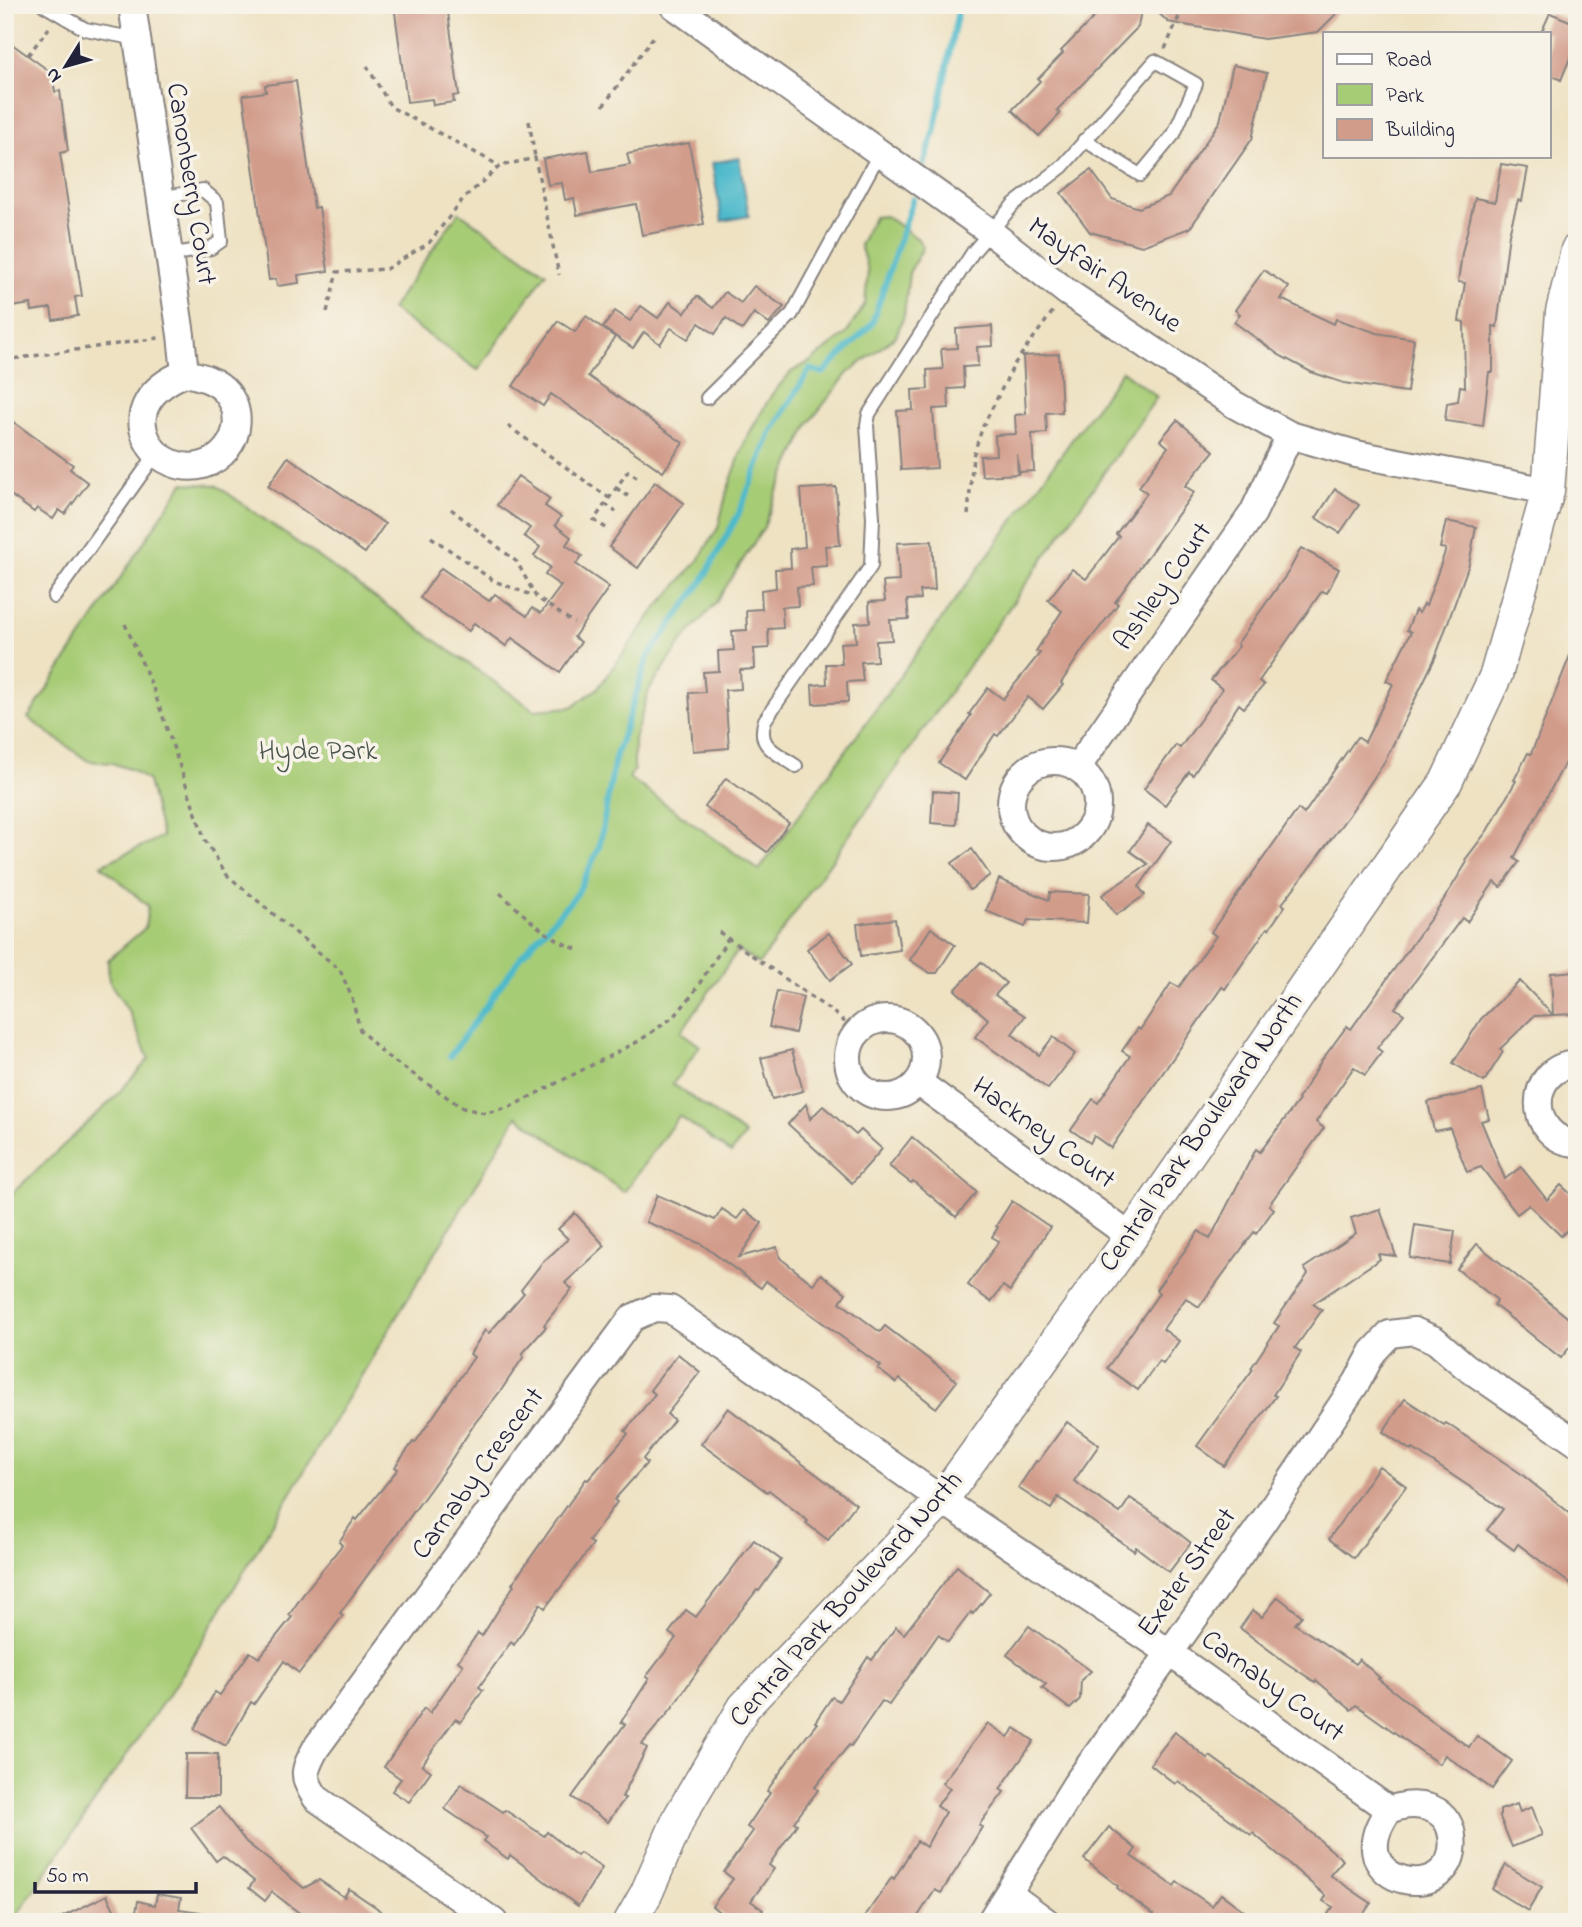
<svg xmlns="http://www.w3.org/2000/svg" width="1582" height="1927" font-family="'Indie Flower',sans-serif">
	<rect width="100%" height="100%" fill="#f7f3e8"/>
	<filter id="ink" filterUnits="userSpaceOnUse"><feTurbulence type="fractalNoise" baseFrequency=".0143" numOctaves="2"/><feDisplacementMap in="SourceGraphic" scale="14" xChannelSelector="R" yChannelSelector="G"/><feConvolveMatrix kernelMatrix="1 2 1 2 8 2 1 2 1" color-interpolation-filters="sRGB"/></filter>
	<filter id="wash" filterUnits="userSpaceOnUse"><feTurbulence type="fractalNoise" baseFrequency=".00686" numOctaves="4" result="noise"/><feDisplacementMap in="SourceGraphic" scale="28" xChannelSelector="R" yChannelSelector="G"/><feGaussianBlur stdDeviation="1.57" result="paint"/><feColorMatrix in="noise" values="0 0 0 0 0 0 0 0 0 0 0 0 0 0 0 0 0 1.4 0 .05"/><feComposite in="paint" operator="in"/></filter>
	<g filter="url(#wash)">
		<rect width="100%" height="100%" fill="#eee2c3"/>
		<g fill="#a7cc76" stroke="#647758" stroke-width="2">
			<path d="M459,212L546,273L478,370L391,309Z"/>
			<path d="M886,216L918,239L923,247L909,273L904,316L896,336L848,373L809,423L777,491L764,527L715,604L683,640L649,690L634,740V770L629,778L759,870L1122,371L1157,397L759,964L738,950L681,1032L700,1046L673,1084L745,1135L731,1153L679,1116L624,1192L517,1116L185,1670L12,1922H5V1200L113,1099L149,1059L129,1012L109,981L108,960L145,928L148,906L101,865L162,837L148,781L132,770L112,763L88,761L28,718L183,483L216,485L534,710L572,707L598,688L655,610L697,562L718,528L727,491L746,439L772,394L791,372L811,361L846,334L865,304L868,271L860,245L874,217Z"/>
		</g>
		<path fill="#4eb9cb" stroke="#386e83" stroke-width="2" d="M739,158L749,216L722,221L712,163Z"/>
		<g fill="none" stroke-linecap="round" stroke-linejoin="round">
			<g stroke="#4eb9cb" stroke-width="6">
				<path d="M924,164L934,133L959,5"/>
				<path d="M450,1056L523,954L577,894L599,848L615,758L648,657L702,582L738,515L771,433L810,369L823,373L872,324L913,199"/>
			</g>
		</g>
		<g id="blocks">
			<g fill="#d29c8b">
				<path d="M394,5H447L459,95L453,96L454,102L433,105L432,99L407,102Z"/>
				<path d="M1106,5H1142L1138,27L1057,110L1060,114L1039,136L1012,110L1040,81L1038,79L1063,53L1061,51Z"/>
				<path d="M1150,5H1345L1318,32L1264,39L1168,22Z"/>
				<path d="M1550,13L1577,24V41L1561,80L1549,74V33H1541Z"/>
				<path d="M5,39L52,73L55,92L60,91L68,151L60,153L82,296L75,297L78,316L53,320L51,308L32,311L31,304L5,308V251L11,250L5,213V151L8,150L5,132L9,131L5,104Z"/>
				<path d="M1233,65L1267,73L1252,139L1190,228L1142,246L1090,232L1061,193L1091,170L1112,199L1139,208L1169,196L1220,121Z"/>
				<path d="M296,81L314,208L319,207L328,271L298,275L299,283L277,286L276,279L269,280L243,95L266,92L265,85Z"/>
				<path d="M689,143L704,224L642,235L636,204L577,215L574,198L565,200L562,183L548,185L543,159L588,151L592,172L630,165L627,154Z"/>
				<path d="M1501,164L1528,168L1522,201L1518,200L1509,234L1497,327L1493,326V372H1489L1483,426L1445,421L1447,403L1458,401L1460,386L1465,387L1464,322L1459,321L1465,283L1458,282L1462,253L1475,198L1495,202Z"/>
				<path d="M1264,270L1289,287L1281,299L1334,324L1336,319L1377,333L1414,339L1407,392L1344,383L1311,372L1279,355L1234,322L1240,314L1235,310Z"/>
				<path d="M754,286L784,307L769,324L754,313L742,330L726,318L715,334L699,323L688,339L671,328L660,344L644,332L633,348L603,328L615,311L630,321L641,306L658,318L670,302L685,313L697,296L713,308L725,292L741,303Z"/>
				<path d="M586,316L615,337L588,376L683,443L663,472L551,394L543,406L513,386L558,321L575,332Z"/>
				<path d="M992,326L993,346L977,347L978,366L963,367L964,388L948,389L949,408L933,409L937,468L901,470L897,411L913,410L912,390L928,389L927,370L943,369L941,349L957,348L956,329Z"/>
				<path d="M1059,354L1062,412L1046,413L1047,433L1032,434L1034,471L1019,472L1017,454L1018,474L982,476L980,456L996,455L995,435L1016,434L1015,415L1026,414L1023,356Z"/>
				<path d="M5,416L73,465L70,469L88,483L65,514L59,510L53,519L37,508L34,512L5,491Z"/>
				<path d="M1177,420L1214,451L1185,486L1194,492L1115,602L1118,604L1083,649L1061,683L1063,685L1043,709L1028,697L998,736L995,734L965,780L939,763L971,715L969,714L988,688L1003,699L1040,653L1036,651L1062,611L1048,600L1072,569L1086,579L1119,536L1116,534L1147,493L1139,487L1168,447L1160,440Z"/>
				<path d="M288,457L385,524L365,553L268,486Z"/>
				<path d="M518,476L550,499L545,506L561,517L555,525L571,537L566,545L582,556L576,564L609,587L574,637L581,642L560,672L512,638L506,646L474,623L469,631L420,598L441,568L489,601L495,594L527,616L532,608L541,613L561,586L545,575L550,567L534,556L540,547L524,536L530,528L497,505Z"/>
				<path d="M655,482L684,503L638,568L609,547Z"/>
				<path d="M836,487L840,545L825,546L827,566L811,567L813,586L797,587L798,606L782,607L783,628L768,629L769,648L754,649L755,669L740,670L741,689L725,690L729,748L693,751L689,693L705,692L703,672L719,671L718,651L734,650L732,631L747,630L746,610L762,609L761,590L776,588L775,569L791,568L790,549L805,547L801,489Z"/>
				<path d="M1335,489L1359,505L1340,533L1316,518Z"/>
				<path d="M1446,521L1476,527L1469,564L1435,658L1385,761L1349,815L1282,904L1285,906L1269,929L1267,928L1225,989L1222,987L1111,1148L1094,1136L1090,1143L1071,1130L1093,1099L1098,1103L1130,1056L1122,1051L1138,1028L1140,1030L1171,983L1179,987L1216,936L1211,932L1298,809L1304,814L1357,737L1365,742L1393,684L1386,681L1411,632L1407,630L1415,610L1419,613L1424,604L1426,606L1446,549L1440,548Z"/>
				<path d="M932,541L935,590L920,591L921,599L907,600L909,619L890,620L892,640L876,641L877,661L861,662L863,681L847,682L848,702L813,704L812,685L827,684L826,664H842L840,643L856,642L855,623L870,622L869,602L885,601L883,582L899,581L897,543Z"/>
				<path d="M1301,548L1339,569L1327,593L1322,591L1259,681L1264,685L1244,708L1239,704L1193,775L1189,772L1165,805L1144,789L1176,745L1180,748L1222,689L1211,680L1239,646L1237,644L1289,571Z"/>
				<path d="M1575,643L1577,747L1570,763L1566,761L1514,858L1519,862L1501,887L1494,882L1467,922L1462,918L1395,1008L1404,1014L1377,1048L1382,1052L1365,1075L1354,1067L1316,1122L1324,1128L1269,1205L1274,1209L1256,1234L1254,1232L1199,1307L1186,1298L1163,1329L1179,1341L1163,1364L1159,1361L1138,1390L1107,1368L1159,1293L1156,1290L1199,1231L1210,1239L1256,1149L1260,1152L1299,1100L1298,1099L1322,1060L1347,1026L1351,1029L1441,904L1467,862L1465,860L1487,831L1516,781L1514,780L1528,753L1531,754Z"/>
				<path d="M726,778L789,823L767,852L705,807Z"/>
				<path d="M933,791L958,793L956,825L931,823Z"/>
				<path d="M1148,825L1171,841L1139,887L1145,895L1116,915L1102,895L1148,864L1130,851Z"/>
				<path d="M972,849L990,875L970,890L952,863Z"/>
				<path d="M999,879L1049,900L1050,892L1089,894L1087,923L1028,920L1025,927L986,911Z"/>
				<path d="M895,919L900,950L861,956L857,924Z"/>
				<path d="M931,928L955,945L937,973H930L910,960Z"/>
				<path d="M829,933L852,964L830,980L807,949Z"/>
				<path d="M981,962L1006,983L995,995L1025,1016L1012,1034L1039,1055L1053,1037L1075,1054L1048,1089L975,1037L988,1019L955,990Z"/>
				<path d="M1577,971V1014L1553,1015L1551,973Z"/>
				<path d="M1520,981L1553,1015L1534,1016L1500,1049L1503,1052L1484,1082L1453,1063L1481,1019Z"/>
				<path d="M777,991L803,997L795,1033L769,1027Z"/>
				<path d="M792,1050L803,1091L772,1099L761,1058Z"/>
				<path d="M1482,1090L1489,1119L1481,1121L1505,1179L1521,1167L1547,1200L1561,1185L1577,1200V1220L1561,1236L1529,1205L1517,1214L1481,1167L1467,1172L1450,1128L1434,1131L1428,1102Z"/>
				<path d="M806,1104L810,1119L823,1106L856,1135L861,1130L882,1149L852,1183L788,1124Z"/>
				<path d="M912,1137L977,1192L956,1217L913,1181L911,1183L889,1166Z"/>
				<path d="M657,1195L715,1220L722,1209L737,1219L744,1210L762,1223L739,1257L777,1247L780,1258L813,1284L821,1274L846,1293L840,1302L880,1332L885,1326L957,1381L936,1408L900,1379L896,1383L878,1369L881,1366L766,1281L761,1288L701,1244L646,1222Z"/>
				<path d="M1012,1201L1050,1227L1010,1291L1003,1286L991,1302L968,1285L999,1241L992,1237L998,1227L996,1226Z"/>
				<path d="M1380,1209L1396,1256L1378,1254L1380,1259L1313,1304L1322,1310L1295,1348L1301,1352L1273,1395L1276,1396L1224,1466L1197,1446L1253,1369L1251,1368L1279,1326L1274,1323L1308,1274L1304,1268L1356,1233L1351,1218Z"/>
				<path d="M575,1213L605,1246L565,1283L572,1289L544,1325L546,1327L522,1354L524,1356L502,1389L475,1423L447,1466L340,1613L343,1615L329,1634L299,1673L284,1661L254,1704L251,1702L226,1746L194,1729L215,1692L220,1695L250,1652L259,1658L292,1617L289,1615L307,1589L342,1545L339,1542L355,1518L357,1520L398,1469L395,1467L413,1442L415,1443L474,1357L470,1354L485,1330L489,1333L524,1293L521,1290L542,1263L568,1239L558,1229Z"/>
				<path d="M1415,1225L1455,1231L1450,1264L1410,1258Z"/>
				<path d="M1477,1244L1577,1325V1338L1561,1358L1494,1305L1497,1300L1457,1269Z"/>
				<path d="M678,1354L700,1372L667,1414L674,1420L643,1459L647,1463L614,1500L617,1502L589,1541L593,1544L577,1566L545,1608L540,1604L514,1645L511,1642L479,1687L483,1690L461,1722L455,1719L422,1765L431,1771L409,1802L392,1791L401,1779L384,1767L424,1708L430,1713L463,1665L458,1661L478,1633L482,1636L514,1585L512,1584L586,1479L588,1480L628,1434L625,1431L655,1394L650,1390Z"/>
				<path d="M1405,1399L1444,1425L1446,1423L1520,1473L1577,1519V1589L1518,1544L1514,1550L1487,1530L1503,1509L1413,1449L1412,1451L1383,1432Z"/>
				<path d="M728,1408L856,1504L828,1540L806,1523L808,1521L769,1490L767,1492L701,1444Z"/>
				<path d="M1067,1422L1099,1445L1074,1481L1120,1513L1130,1498L1157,1516L1191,1543L1169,1572L1136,1547L1134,1551L1058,1497L1051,1509L1018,1488L1036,1461L1038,1462Z"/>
				<path d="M1379,1466L1406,1486L1354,1558L1329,1539Z"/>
				<path d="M754,1540L781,1560L759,1591L757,1590L728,1627L672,1708L642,1744L647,1748L622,1797L625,1798L608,1822L572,1797L625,1724L621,1722L649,1679L646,1677L676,1638L669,1633L686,1610L696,1617Z"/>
				<path d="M957,1566L990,1593L973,1614L971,1612L948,1642L938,1635L889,1705L882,1701L851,1746L849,1745L815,1787L818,1790L794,1822L797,1824L769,1865L774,1869L751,1901L763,1910L754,1922H732L712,1906L733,1879L724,1872L753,1831L747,1827L770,1793L767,1791L795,1751L817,1723L815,1722L832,1697L839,1701L868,1657L872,1660L896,1627L904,1634Z"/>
				<path d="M1278,1597L1302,1616L1295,1624L1355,1664L1359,1659L1380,1678L1378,1679L1417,1709L1416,1710L1469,1747L1477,1736L1512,1761L1492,1789L1445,1755L1439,1764L1356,1705L1351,1710L1316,1680L1315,1682L1285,1662L1240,1628L1253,1610L1262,1617Z"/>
				<path d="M1029,1626L1091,1671L1081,1680L1080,1699L1070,1709L1042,1688L1046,1684L1007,1655Z"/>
				<path d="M988,1723L1008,1737L1015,1728L1034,1741L1000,1789L1004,1792L979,1825L982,1827L958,1867L941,1893L935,1890L914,1922H861L892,1877L894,1879L917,1841L926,1847L945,1812L937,1806L950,1788L942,1783Z"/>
				<path d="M1175,1732L1208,1759L1210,1756L1287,1812L1343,1860L1330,1875L1371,1903L1358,1922H1340L1328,1914L1333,1907L1323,1901L1326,1896L1281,1857L1253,1833L1251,1835L1178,1781L1175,1784L1150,1764Z"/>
				<path d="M186,1754H218V1797H185Z"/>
				<path d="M461,1784L503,1812L505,1810L544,1836L547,1832L577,1856L580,1853L602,1868L578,1906L510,1855L508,1859L483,1841L486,1837L445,1809Z"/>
				<path d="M1517,1804L1520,1812L1532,1807L1542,1835L1512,1847L1500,1817V1810Z"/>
				<path d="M219,1807L246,1842L304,1888L319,1880L344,1897L349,1889L377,1908L391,1922H311L272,1892L265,1901L249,1888L254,1881L223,1856L216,1861L191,1828Z"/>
				<path d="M1109,1827L1136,1849L1131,1856L1174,1886L1177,1882L1212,1906L1221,1894L1259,1922H1149L1154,1915L1117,1888L1118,1886L1084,1859Z"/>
				<path d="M1506,1865L1542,1887L1528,1911L1492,1889Z"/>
				<path d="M157,1894L181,1898L179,1909L201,1912V1922H134L138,1901L155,1905Z"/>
				<path d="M107,1895L120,1922H52Z"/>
			</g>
		</g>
	</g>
	<g filter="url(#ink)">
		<use href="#blocks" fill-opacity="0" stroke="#88827f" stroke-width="2"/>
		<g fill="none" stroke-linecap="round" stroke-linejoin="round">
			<g stroke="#88827f" stroke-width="16">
				<g id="service">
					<path d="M44,5L85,29L137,39"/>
					<path d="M161,198L203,190L217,202L221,241L211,248L169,255"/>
					<path d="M707,398L792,314L879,154"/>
					<path d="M54,597L156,454"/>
					<path d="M796,766C776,752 756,747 765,720L871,566L873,518L867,425L869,414L973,252L1014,204L1062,167L1155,61L1196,84L1174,134L1140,175L1084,140"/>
				</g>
			</g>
			<g stroke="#88827f" stroke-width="30">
				<g id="minor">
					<path d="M132,5L181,335L185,373"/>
					<path d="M673,5L989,231L1067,292L1235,405L1290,435L1356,454L1548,491"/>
					<path d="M185,373C200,376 217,380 227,393C256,431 215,481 172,463C163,459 156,455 151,447C129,412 153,386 185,373Z"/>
					<circle cx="1054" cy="804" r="43"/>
					<path d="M1077,768L1253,513L1290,435"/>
					<circle cx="887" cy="1058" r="39"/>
					<path d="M1577,1064C1526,1066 1526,1140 1577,1143"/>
					<path d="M918,1082L1131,1237"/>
					<path d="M1009,1894L1047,1922"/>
					<path d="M494,1922L316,1798C301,1776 304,1770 316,1748L632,1318L654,1308L670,1309L942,1500L1170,1653L1389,1810C1413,1800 1448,1804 1452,1836C1462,1910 1333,1887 1389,1810"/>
					<path d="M990,1922L1076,1784L1263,1522L1357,1382L1373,1352L1390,1334L1414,1331L1435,1340L1465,1366L1577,1443"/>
				</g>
			</g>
			<g stroke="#88827f" stroke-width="35">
				<path id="tertiary" d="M630,1922L646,1894L680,1816L744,1707L942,1500L1131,1237L1446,782L1496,675L1548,491L1562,312L1577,250"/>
			</g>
			<g stroke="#88827f" stroke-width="3.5" stroke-dasharray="5 5" stroke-linecap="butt">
				<path d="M1165,49L1184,5"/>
				<path d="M28,55L49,28"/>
				<path d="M367,66L391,107L500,166"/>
				<path d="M603,106L654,36"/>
				<path d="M529,121L535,157"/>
				<path d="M327,312L337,272L386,269L429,243L463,199L500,166L535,158L559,275"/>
				<path d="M5,360L159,338"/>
				<path d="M508,426L609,498"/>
				<path d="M616,488L628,496"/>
				<path d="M605,504L616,512"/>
				<path d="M451,509L517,562L536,597L574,623"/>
				<path d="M968,515L973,456L983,426L1015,363L1054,310"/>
				<path d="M606,528L594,520L628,471L638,478"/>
				<path d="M431,537L494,581L534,596"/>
				<path d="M125,624L153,688L205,840L227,875L340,970L352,998L360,1030L385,1055L463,1108L485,1113L508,1108L639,1041L675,1016L692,995L728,939"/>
				<path d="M500,893C525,915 548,941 581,950"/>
				<path d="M719,932L841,1018L855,1034"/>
			</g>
			<use href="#service" stroke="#fff" stroke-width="12"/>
			<use href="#minor" stroke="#fff" stroke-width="26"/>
			<use href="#tertiary" stroke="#fff" stroke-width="32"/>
		</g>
	</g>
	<g text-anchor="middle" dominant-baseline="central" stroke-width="7" stroke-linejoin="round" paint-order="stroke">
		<g font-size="28" fill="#22223b" stroke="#f7f3e8">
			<text transform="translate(190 184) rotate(81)">Canonberry Court</text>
			<text transform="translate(1104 276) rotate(35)">Mayfair Avenue</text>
			<text transform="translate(1164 587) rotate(-55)">Ashley Court</text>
			<text transform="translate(1202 1133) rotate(-55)">Central Park Boulevard North</text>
			<text transform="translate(1043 1134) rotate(36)">Hackney Court</text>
			<text transform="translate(479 1474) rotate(-54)">Carnaby Crescent</text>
			<text transform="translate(1188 1573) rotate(-55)">Exeter Street</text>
			<text transform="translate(847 1600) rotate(-48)">Central Park Boulevard North</text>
			<text transform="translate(1272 1687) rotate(36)">Carnaby Court</text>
		</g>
		<g font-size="28" fill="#4a554d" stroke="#f7f3e8">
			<text x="318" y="752">Hyde Park</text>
		</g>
	</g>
	<rect width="1582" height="1927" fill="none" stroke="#f7f3e8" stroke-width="28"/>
	<rect x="1323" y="32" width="228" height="126" fill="#f7f3e8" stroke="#a29fa3" stroke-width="2"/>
	<rect x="1337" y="54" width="35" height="10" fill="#ffffff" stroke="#a29fa3" stroke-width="2"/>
	<text x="1386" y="66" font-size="21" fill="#22223b">Road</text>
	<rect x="1337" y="84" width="35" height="21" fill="#a7cc76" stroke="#a29fa3" stroke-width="2"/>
	<text x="1386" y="102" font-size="21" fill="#22223b">Park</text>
	<rect x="1337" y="119" width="35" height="21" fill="#d29c8b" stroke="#a29fa3" stroke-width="2"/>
	<text x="1386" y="136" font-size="21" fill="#22223b">Building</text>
	<g transform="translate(66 66) rotate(233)" stroke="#f7f3e8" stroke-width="5" paint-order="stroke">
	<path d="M0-5L12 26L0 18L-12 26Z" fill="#22223b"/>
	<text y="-10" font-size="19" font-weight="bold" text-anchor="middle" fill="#22223b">N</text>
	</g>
	<path d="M35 1882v10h161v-10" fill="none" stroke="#22223b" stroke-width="3.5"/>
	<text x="46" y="1882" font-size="21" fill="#22223b" stroke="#f7f3e8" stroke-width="5" paint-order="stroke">50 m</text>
</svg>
